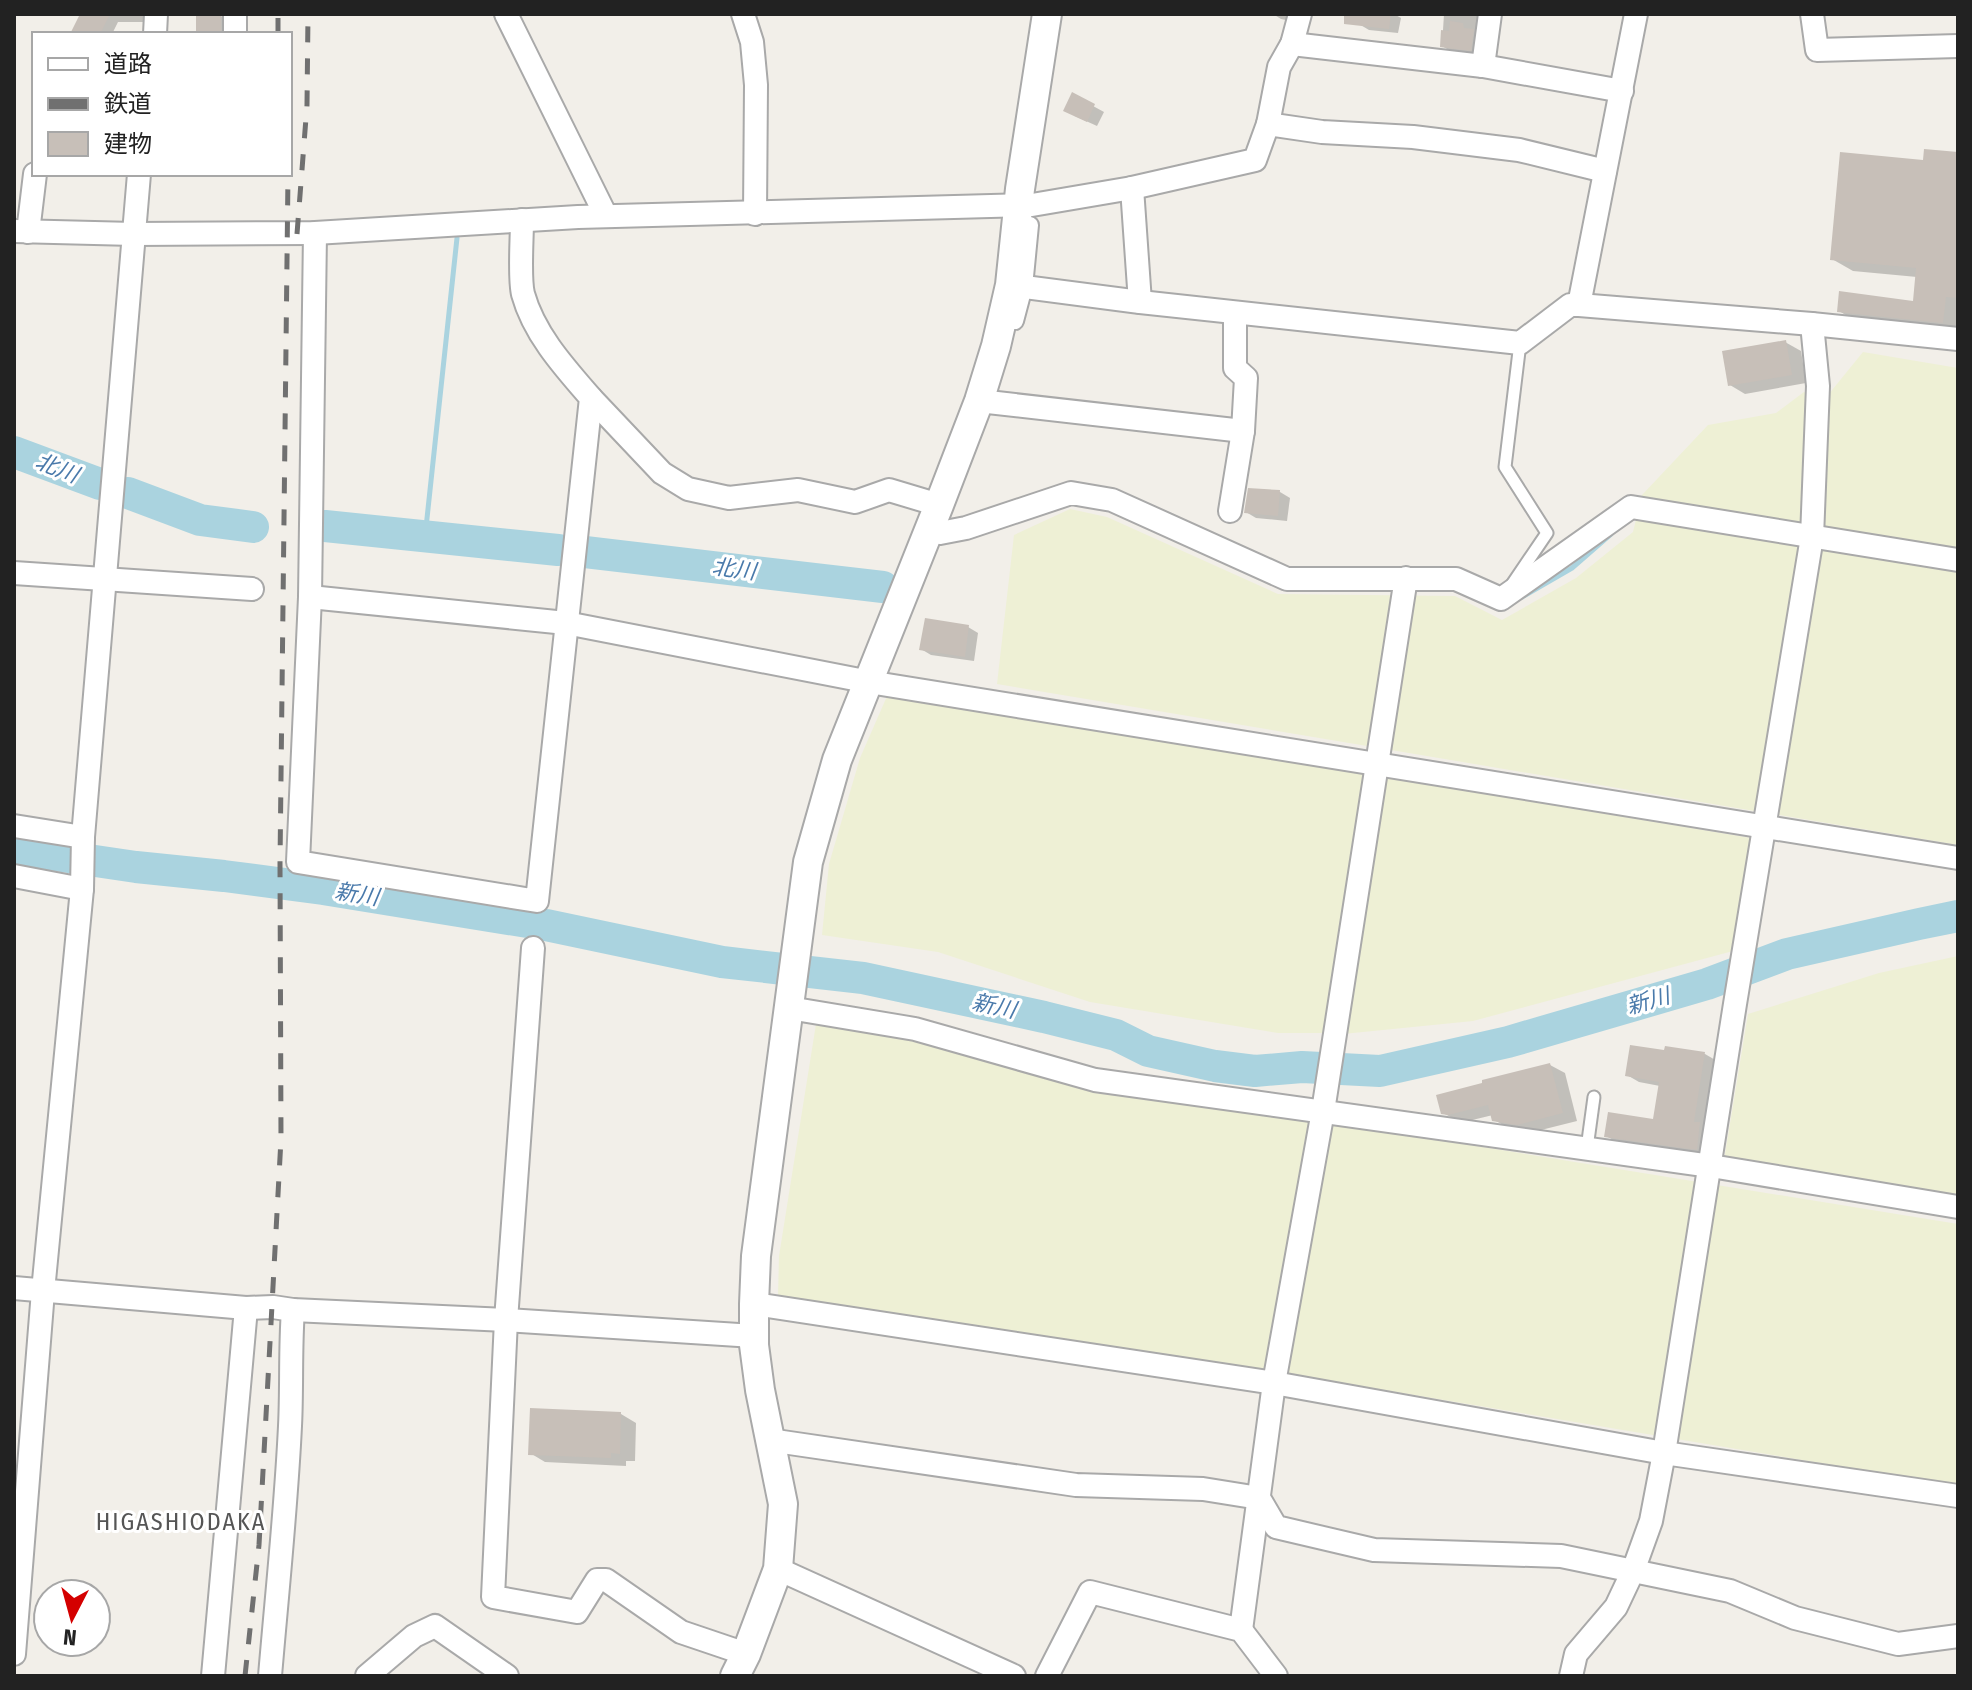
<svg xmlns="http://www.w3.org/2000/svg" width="1972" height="1690" font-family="'Fira Sans Condensed','Noto Sans JP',sans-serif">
	<rect width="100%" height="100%" fill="#f2efe9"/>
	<g fill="#eef0d5">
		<path d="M1863,352L1958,368V845L997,684L1014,535L1070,509L1107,517L1278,594L1455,596L1502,620L1576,578L1633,532L1642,495L1708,425L1776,413L1804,392L1828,395Z"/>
		<path d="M888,694L1366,773L1325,1033H1278L1090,1002L938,952L822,935L829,864L860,758Z"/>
		<path d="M1385,777L1751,838L1733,951L1473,1021L1343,1034Z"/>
		<path d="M1958,956V1197L1724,1160L1748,1014L1879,973Z"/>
		<path d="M816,1024L914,1038L1096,1093L1341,1124L1958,1224V1486L1288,1374L778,1296L779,1256Z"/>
	</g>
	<g fill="#0003">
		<path d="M82,14H152L151,22H118L112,34H72Z"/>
		<path d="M1273,14H1298L1295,22L1281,19Z"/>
		<path d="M1360,14H1394L1401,18L1398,33L1369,30L1359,24Z"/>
		<path d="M1444,14H1487L1481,55L1452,52L1442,46Z"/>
		<path d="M198,16H221L229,21V34H198Z"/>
		<path d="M1073,95L1104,112L1097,126L1075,116Z"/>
		<path d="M1958,154V333L1859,323L1839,311L1915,303L1917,277L1853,271L1832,259L1925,162Z"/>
		<path d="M1785,342L1801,351L1806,383L1745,394L1730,385Z"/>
		<path d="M1250,490L1280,492L1290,498L1287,521L1256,518L1246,512Z"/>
		<path d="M968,627L978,633L974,661L931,655L921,649Z"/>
		<path d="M1666,1048L1705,1054L1717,1061L1709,1156L1619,1143L1606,1136L1655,1121L1660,1086L1639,1082L1627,1075L1666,1053Z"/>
		<path d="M1550,1065L1565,1073L1577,1121L1533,1132L1509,1128L1494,1120L1493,1115L1464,1122L1458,1121L1443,1113Z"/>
		<path d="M621,1414L636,1423L635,1461H626V1466L545,1462L530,1453Z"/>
	</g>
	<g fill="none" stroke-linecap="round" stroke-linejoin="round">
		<g stroke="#aad3df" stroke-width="5">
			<path d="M425,537L457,238"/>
			<path d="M1522,597L1572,568L1611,534"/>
		</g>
		<g stroke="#aad3df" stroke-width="32">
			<path d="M14,452L100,484"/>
			<path d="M128,493L200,520L253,527"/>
			<path d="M325,526L558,550"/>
			<path d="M585,552L883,587"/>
			<path d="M14,849L136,867L224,876L323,889L546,925L722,962L863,978L1044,1017L1116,1035L1148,1051L1215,1066L1255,1071L1302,1067L1380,1071L1508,1042L1707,984L1787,954L1919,924L1958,916"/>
		</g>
	</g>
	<g fill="#c7bfb8">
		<path d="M80,14H110L100,34H70Z"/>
		<path d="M196,14H221V33L196,34Z"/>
		<path d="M1344,14H1391L1389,29L1344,24Z"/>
		<path d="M1450,21L1463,23L1464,28L1474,29L1471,51L1440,47L1441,30L1449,31Z"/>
		<path d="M1072,92L1095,104L1087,122L1063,111Z"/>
		<path d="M1924,149L1958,152V298L1946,297L1943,323L1837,312L1839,291L1913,301L1916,268L1830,260L1840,152L1923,160Z"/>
		<path d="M1786,340L1792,375L1728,386L1722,351Z"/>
		<path d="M1248,488L1280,490L1278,516L1244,513Z"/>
		<path d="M925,618L969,625L965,657L919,650Z"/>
		<path d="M1630,1045L1664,1050L1665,1046L1705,1052L1694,1122H1700L1697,1150L1604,1137L1608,1112L1653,1119L1659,1082L1625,1076Z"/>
		<path d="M1550,1063L1563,1113L1517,1125L1492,1121L1488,1105L1448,1115L1441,1114L1436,1095L1482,1083V1080Z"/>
		<path d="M530,1408L621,1412L620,1454L611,1453V1458L528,1455Z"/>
	</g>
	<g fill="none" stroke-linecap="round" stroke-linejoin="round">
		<g stroke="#a9a9a9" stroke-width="15">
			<g id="service">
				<path d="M1513,583L1547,533L1505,467L1520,343"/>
				<path d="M1587,1148L1594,1097"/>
			</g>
		</g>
		<g stroke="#a9a9a9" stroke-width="20">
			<path id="pedestrian" d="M1015,321L1024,287L1030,225"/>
		</g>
		<g stroke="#a9a9a9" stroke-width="26">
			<g id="minor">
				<path d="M506,14L606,216"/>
				<path d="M743,14L752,42L756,85L755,214"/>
				<path d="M1812,14L1817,50L1958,46"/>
				<path d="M155,34L156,14"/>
				<path d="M235,34V14"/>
				<path d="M1292,44L1483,66L1622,91"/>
				<path d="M1483,66L1490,14"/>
				<path d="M1268,124L1322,132L1413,137L1519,150L1605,171"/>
				<path d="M1132,188L1140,302"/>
				<path d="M14,231L134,234L315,233L578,217L1032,205L1132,188L1255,160L1268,124L1279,67L1292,44L1300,14"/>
				<path d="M28,232L35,174"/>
				<path d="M315,233L310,597L298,862L537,901L591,398C564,367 534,334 523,294C519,278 522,239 522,220"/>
				<path d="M1010,285L1140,302L1520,343L1570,305H1579L1812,324L1958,339"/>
				<path d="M1579,305L1636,14"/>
				<path d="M591,398L662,473L688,489L729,498L798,490L855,502L889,490L939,505"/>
				<path d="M979,401L1243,431"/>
				<path d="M1230,511L1243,431L1246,378L1235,368V313"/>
				<path d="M929,529L940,533L966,528L1071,493L1112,500L1287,579H1456L1501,599L1631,507L1958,560"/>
				<path d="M14,573L252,589"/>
				<path d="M310,597L566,623L875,683L1958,858"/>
				<path d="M14,826L83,837"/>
				<path d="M14,876L82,889"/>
				<path d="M533,948L506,1320L493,1597L577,1612L597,1580H606L681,1632L746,1654"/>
				<path d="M789,1008L915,1029L1095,1080L1711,1166L1958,1207"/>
				<path d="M14,1288L246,1308L273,1307L293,1310L506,1320L754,1336"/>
				<path d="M754,1304L1274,1383L1664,1453L1958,1496"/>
				<path d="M769,1440L1076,1485L1203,1489L1259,1498L1276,1527L1374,1550L1561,1556L1730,1591L1795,1618L1898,1644L1958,1636"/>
				<path d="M778,1569L1014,1676"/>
				<path d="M1241,1630L1274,1383L1323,1111L1406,578"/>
				<path d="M14,1654L43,1291L82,889L83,837L139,174"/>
				<path d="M213,1676L246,1308"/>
				<path d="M270,1676C277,1593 286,1510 290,1426C292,1387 290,1349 293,1310"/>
				<path d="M367,1676L414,1636L435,1626L507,1676"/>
				<path d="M1047,1676L1090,1592L1241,1630L1276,1676"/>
				<path d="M1571,1676L1576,1654L1616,1607L1633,1571L1651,1521L1664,1453L1735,1004L1812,537L1818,386L1812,324"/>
			</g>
		</g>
		<g stroke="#a9a9a9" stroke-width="32">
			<path id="tertiary" d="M735,1676L746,1654L778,1569L783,1504L760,1390L754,1345V1304L756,1256L808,862L837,760L939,505L979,401L996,346L1010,285L1020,189L1047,14"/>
		</g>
		<use href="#service" stroke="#fff" stroke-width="11"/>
		<use href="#pedestrian" stroke="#fff" stroke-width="16"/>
		<use href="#minor" stroke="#fff" stroke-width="22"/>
		<use href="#tertiary" stroke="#fff" stroke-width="28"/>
		<g stroke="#707070" stroke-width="5" stroke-dasharray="16 16" stroke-linecap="butt">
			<path d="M278,34V14"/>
			<path d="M297,234L307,105L308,14"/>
			<path d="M245,1676L259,1545L281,1139L280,863L288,174"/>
		</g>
	</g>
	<g text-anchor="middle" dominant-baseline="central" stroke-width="6" stroke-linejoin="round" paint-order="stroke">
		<g font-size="22" font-style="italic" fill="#4a7aab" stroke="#fff">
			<text transform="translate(57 468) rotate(21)">北川</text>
			<text transform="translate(734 569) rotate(7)">北川</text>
			<text transform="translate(357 894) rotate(9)">新川</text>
			<text transform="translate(1648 1001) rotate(-16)">新川</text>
			<text transform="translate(994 1006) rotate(12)">新川</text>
		</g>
		<g font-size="24" letter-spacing="2" fill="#555" stroke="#fff">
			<text x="181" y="1522">HIGASHIODAKA</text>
		</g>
	</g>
	<rect width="1972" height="1690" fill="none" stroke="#222222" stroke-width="32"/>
	<rect x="32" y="32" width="260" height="144" fill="#ffffff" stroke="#a7a7a7" stroke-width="2"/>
	<rect x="48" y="58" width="40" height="12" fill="#ffffff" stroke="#a7a7a7" stroke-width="2"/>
	<text x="104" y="72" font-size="24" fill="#222222">道路</text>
	<rect x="48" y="98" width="40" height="12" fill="#707070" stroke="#a7a7a7" stroke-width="2"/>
	<text x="104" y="112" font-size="24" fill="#222222">鉄道</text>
	<rect x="48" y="132" width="40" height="24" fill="#c7bfb8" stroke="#a7a7a7" stroke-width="2"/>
	<text x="104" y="152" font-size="24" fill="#222222">建物</text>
	<g transform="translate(72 1618) rotate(186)"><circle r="38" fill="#ffffff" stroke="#a7a7a7" stroke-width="2"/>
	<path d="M0-6L14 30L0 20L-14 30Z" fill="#d40000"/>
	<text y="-12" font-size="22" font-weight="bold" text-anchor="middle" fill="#222222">N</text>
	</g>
</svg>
